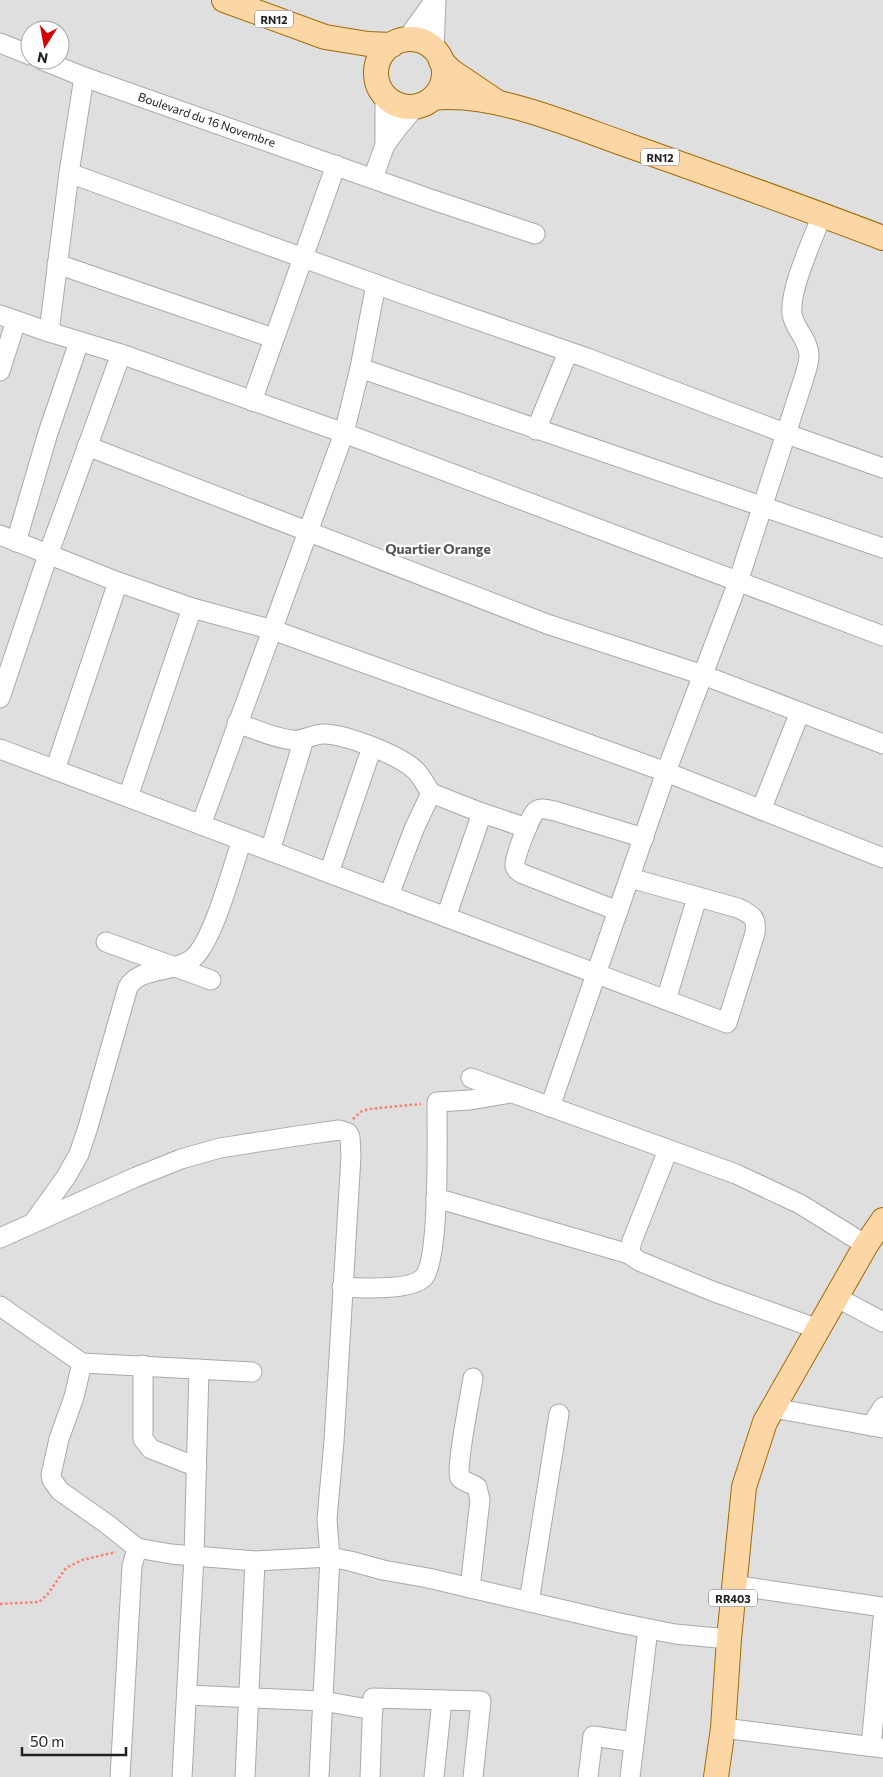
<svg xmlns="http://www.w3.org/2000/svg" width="883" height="1777" font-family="Commissioner,sans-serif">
	<rect width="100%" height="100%" fill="#f2efe9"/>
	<path fill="#e0dfdf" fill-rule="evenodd" d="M0,0H883V1777H0ZM30,30H60V60H30Z"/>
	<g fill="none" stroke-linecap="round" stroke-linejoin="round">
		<g stroke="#a9a9a9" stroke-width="21">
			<g id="minor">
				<path d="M406,40L435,0"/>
				<path d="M0,43L30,55"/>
				<path d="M434,50L436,0"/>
				<path d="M42,60L84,77L430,199L535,234"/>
				<path d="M385,145L399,126L416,106"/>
				<path d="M69,173L400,293L587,358L787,434L883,468"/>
				<path d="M373,178L385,145V96"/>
				<path d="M57,264L273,338"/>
				<path d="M0,315L49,332L69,173L84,77"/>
				<path d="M49,332L121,354L344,433L883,636"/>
				<path d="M360,368L883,548"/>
				<path d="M0,371L16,321"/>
				<path d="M252,401L336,165"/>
				<path d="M536,430L568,352"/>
				<path d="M87,446L547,624L703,675L883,744"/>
				<path d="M0,535L118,582L192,608L273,630L666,772L883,858"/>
				<path d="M16,542L48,433L79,342"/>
				<path d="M0,698L48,555L121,354"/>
				<path d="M237,723C255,729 273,738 292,740C304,742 313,733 325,734C347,735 400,755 416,771C422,777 426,786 431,793"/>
				<path d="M0,749L727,1023L755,933C757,917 752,915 738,908L630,878"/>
				<path d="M55,770L118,582"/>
				<path d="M128,797L192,608"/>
				<path d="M761,810L800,712"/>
				<path d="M201,825L344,433L360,368L376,284"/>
				<path d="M270,851L304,739"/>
				<path d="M329,873L372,747"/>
				<path d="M389,895L414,829L431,793L482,813L527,828"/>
				<path d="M618,911L523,874C519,872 516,870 515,866C514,858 530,816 536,811C541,807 549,810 555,811L644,838"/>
				<path d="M446,917L482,813"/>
				<path d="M106,942L211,980"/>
				<path d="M666,1000L697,898"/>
				<path d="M471,1078L736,1174L800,1204L866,1245"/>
				<path d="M550,1107L666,772L738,582L804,378C806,371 809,363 809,356C809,339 794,329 792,314C789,290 813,239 822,215"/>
				<path d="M668,1150L632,1241L629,1254L639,1261L712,1291L818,1329"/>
				<path d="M436,1198L629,1254"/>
				<path d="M33,1223L66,1177L79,1154L88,1127L128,987C139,967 174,973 192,959C213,943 232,868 242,840"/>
				<path d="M0,1238L136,1177L181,1159L220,1148L297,1136L339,1130L348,1133L350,1137L351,1156L334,1441L327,1519L330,1557L319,1777"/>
				<path d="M342,1287C360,1288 412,1291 424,1277C440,1258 437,1133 437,1102L470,1100L510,1093"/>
				<path d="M836,1297L883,1322"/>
				<path d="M0,1306L82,1363L74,1397L59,1439L51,1475L52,1480L60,1491L107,1524L137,1548L171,1554L255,1561L330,1557L350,1561L383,1570L428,1578L615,1622L675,1634L729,1639"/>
				<path d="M82,1363L252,1372"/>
				<path d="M143,1365V1439L151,1449L197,1467"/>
				<path d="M773,1408L883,1428"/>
				<path d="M871,1426L883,1407"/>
				<path d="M746,1587L883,1607"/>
				<path d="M470,1588L480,1500L477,1487C473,1484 464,1482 460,1478C455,1472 471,1391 473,1378"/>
				<path d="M529,1602L559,1414"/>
				<path d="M187,1695L323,1701L373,1710"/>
				<path d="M723,1728L883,1748"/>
				<path d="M871,1746L883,1619"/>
				<path d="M120,1777L132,1566L137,1548"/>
				<path d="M182,1777L194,1556L199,1369"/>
				<path d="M245,1777L255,1561"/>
				<path d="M370,1777L373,1698L481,1701L473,1777"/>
				<path d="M434,1777L442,1700"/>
				<path d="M588,1777L593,1736L634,1742"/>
				<path d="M630,1777L648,1629"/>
			</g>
		</g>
		<g stroke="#a06b00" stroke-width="26">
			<g id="major">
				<path d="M224,0L325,37L368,44L392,45"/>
				<circle cx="410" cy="73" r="34"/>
				<path d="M441,61L451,71L494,100"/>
				<path d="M433,98C494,91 572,126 630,146C715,176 799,206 883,238"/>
				<path d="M716,1777L723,1728L729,1639L744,1487L765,1422L866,1245L883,1220"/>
			</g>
		</g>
		<g stroke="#fa8072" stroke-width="2.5" stroke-dasharray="2.5 2.5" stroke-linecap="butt">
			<path d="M353,1119L362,1111L369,1109L421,1104"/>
			<path d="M0,1604L39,1602L47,1595L66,1568L82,1560L116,1552"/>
		</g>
		<use href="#minor" stroke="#fff" stroke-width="19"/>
		<use href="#major" stroke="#fcd6a4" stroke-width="24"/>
	</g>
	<g text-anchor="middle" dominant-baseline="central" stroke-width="4.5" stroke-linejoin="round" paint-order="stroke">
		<g fill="#fff" stroke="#646464" stroke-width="1">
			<rect x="255" y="10.5" width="38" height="17" rx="4"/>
			<rect x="641" y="148.5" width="38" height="17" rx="4"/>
			<rect x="709" y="1589.5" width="48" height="17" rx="4"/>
		</g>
		<g font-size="11" font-weight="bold" fill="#222">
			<text x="274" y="19">RN12</text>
			<text x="660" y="157">RN12</text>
			<text x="733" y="1598">RR403</text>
		</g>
		<g font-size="12" fill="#222" stroke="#fff">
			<text transform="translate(207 119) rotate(19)">Boulevard du 16 Novembre</text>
		</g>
		<g font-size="14" font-weight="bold" fill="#555" stroke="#fff">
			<text x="438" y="548">Quartier Orange</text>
		</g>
	</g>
	<g transform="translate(45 45) rotate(191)"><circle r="24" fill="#ffffff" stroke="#a7a7a7"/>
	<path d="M0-4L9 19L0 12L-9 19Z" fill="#d40000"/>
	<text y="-8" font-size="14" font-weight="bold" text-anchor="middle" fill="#222222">N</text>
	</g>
	<path d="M22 1747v8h104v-8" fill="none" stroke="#222222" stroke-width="2.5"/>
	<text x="30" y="1747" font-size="15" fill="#222222" stroke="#ffffff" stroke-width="4" paint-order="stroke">50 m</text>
</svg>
